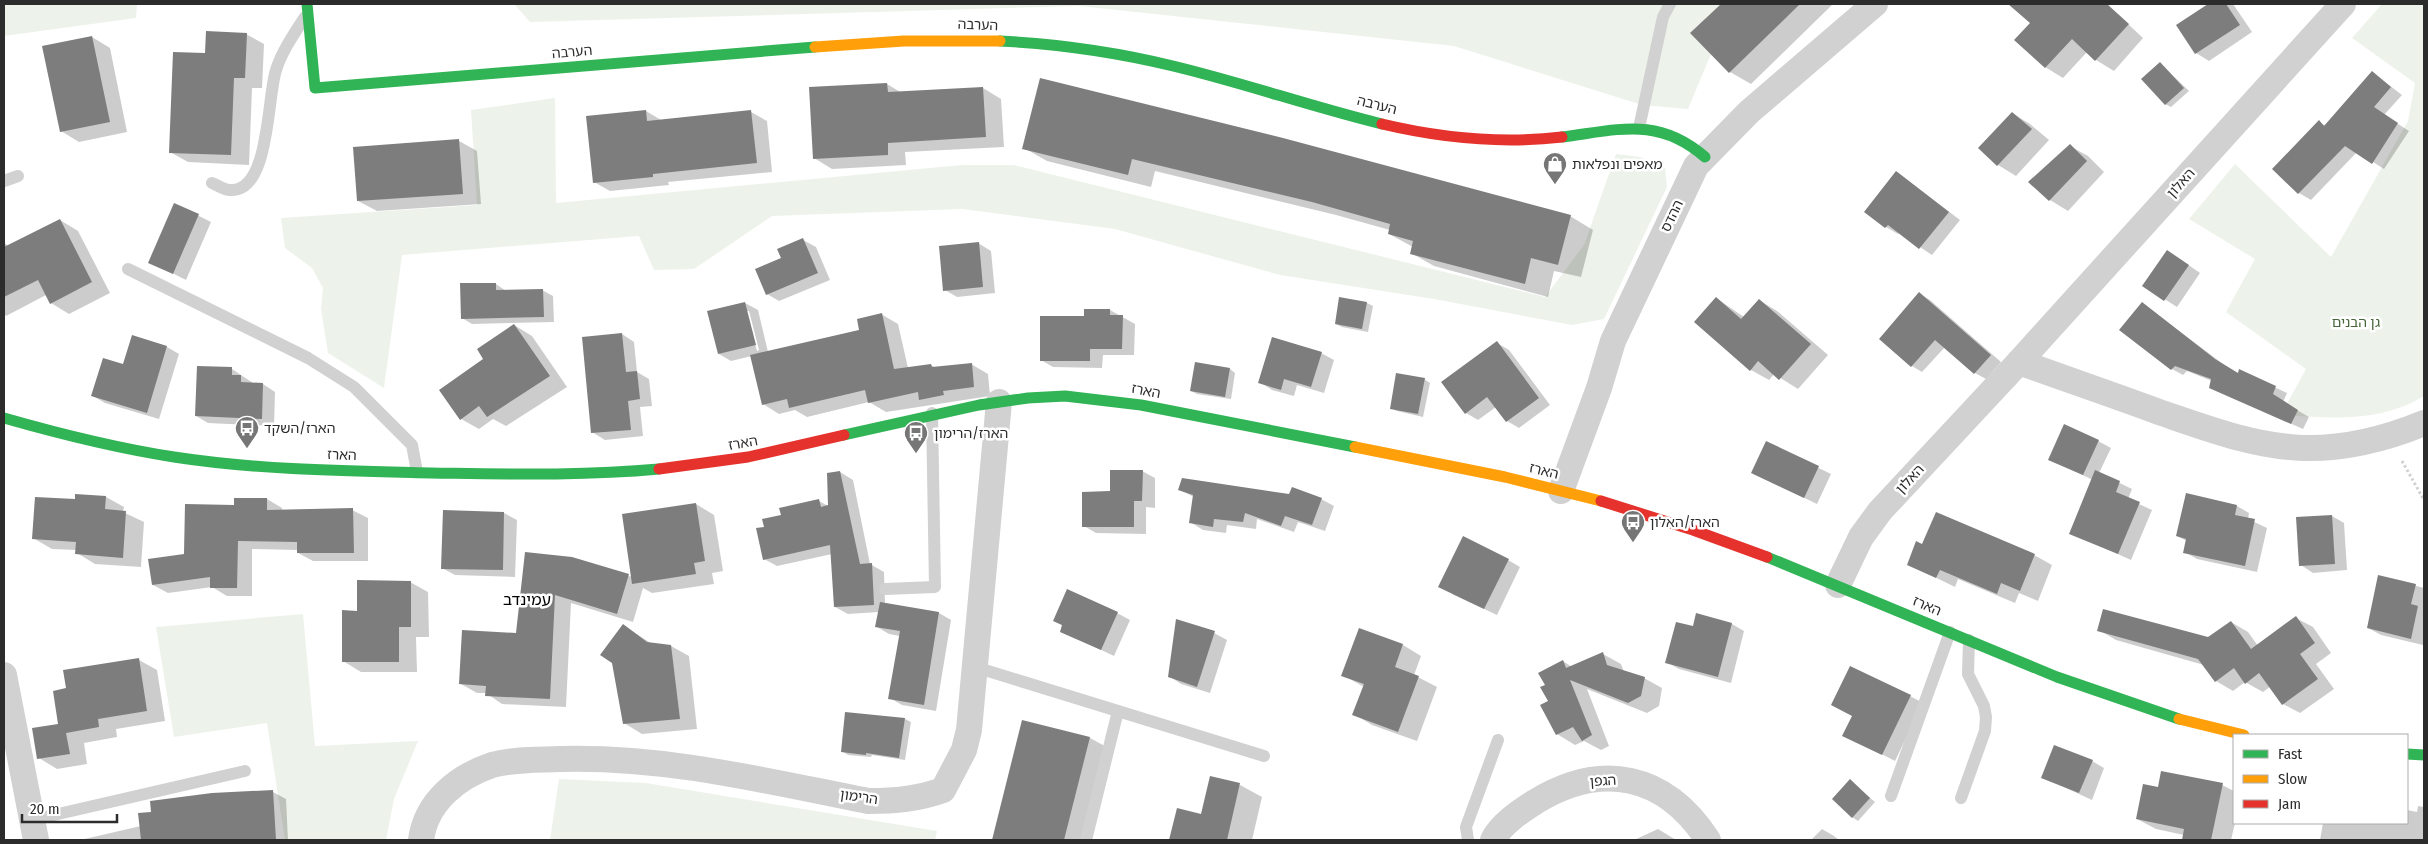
<svg xmlns="http://www.w3.org/2000/svg" width="2428" height="844" font-family="'Fira Sans Condensed','Noto Sans Hebrew',sans-serif">
	<rect width="100%" height="100%" fill="#fff"/>
	<g fill="#edf3ea">
		<path d="M4,4H137L136,18L4,36Z"/>
		<path d="M514,4H1732L1688,109L1642,105L1454,46L1079,6L530,22Z"/>
		<path d="M2382,4H2424V396C2381,423 2329,418 2281,415L2306,369L2226,312L2255,259L2189,219L2235,164L2331,257L2408,121L2415,83L2352,38Z"/>
		<path d="M555,98L556,203L962,165H1014L1545,297L1584,245L1616,154L1640,157L1665,168L1667,187L1604,319L1572,325L1434,299L1280,275L1115,229L962,209L772,216L694,269L654,270L639,236L402,255L384,388L328,353L321,309L323,288L312,268L285,248L281,218L477,205L471,110Z"/>
		<path d="M303,614L315,746L418,741L394,799L386,840H285L267,723L174,737L156,627Z"/>
		<path d="M559,779L646,783L937,831L935,840H550Z"/>
	</g>
	<g fill="#0003" fill-rule="evenodd">
		<path d="M1723,4H1833L1751,84L1730,72L1692,33Z"/>
		<path d="M2028,4H2101L2113,10L2143,38L2114,71L2096,60L2087,52L2063,78L2045,67L2031,23L2020,12Z"/>
		<path d="M2211,4H2233L2252,32L2209,61L2196,53L2178,25Z"/>
		<path d="M246,34L264,44L262,88H252L249,165L188,162L170,152L206,55Z"/>
		<path d="M92,37L110,48L127,132L79,142L61,131Z"/>
		<path d="M2160,63L2189,91L2171,107L2165,104Z"/>
		<path d="M2372,72L2402,95L2384,115L2409,131L2384,169L2357,152L2311,200L2299,193L2274,169L2319,122L2326,126Z"/>
		<path d="M1041,80L1570,216L1593,230L1581,277L1554,271L1548,297L1434,266L1411,253L1413,247L1389,234L1390,230L1336,215L1155,171L1151,187L1047,161L1024,148Z"/>
		<path d="M887,84L902,93L983,88L1001,99L1004,147L905,152L906,165L832,169L814,158Z"/>
		<path d="M646,111L661,120L751,112L767,121L772,172L668,182L669,185L610,191L594,182Z"/>
		<path d="M2012,113L2030,124L2049,140L2016,176L1998,165L1980,148Z"/>
		<path d="M459,141L477,151L481,204L377,211L358,201Z"/>
		<path d="M2070,146L2088,156L2104,172L2068,211L2050,200L2030,182Z"/>
		<path d="M1897,172L1960,220L1932,255L1899,233L1898,234L1886,227Z"/>
		<path d="M175,204L211,222L186,280L150,262Z"/>
		<path d="M60,220L78,231L110,293L69,314L51,303L46,295L6,316L4,314V243L9,246Z"/>
		<path d="M803,240L816,247L830,280L779,301L767,294L783,259Z"/>
		<path d="M978,243L991,251L995,293L957,297L945,290Z"/>
		<path d="M2180,259L2200,273L2177,307L2144,286Z"/>
		<path d="M496,284L506,291L542,290L553,296L554,322L472,324L462,318Z"/>
		<path d="M1920,294L1930,300L2001,362L1986,379L1975,373L1945,347L1922,372L1912,366Z"/>
		<path d="M1716,298L1744,317L1759,300L1777,311L1828,355L1798,389L1774,374L1769,380L1751,370Z"/>
		<path d="M745,303L758,310L768,352L860,330L881,314L898,324L908,368L931,365L936,368L971,364L988,374L990,396L886,412L869,402L807,417L795,410L779,414L763,404L752,356L731,361L719,354ZM746,311H749L759,350L757,351Z"/>
		<path d="M1367,303L1373,306L1368,332L1342,327L1336,324Z"/>
		<path d="M2142,303L2227,367L2238,374L2240,371L2287,393L2283,402L2309,417L2303,429L2222,393L2212,381L2187,371L2183,375L2172,369Z"/>
		<path d="M1110,310L1135,324L1134,355H1103L1102,368L1053,367L1041,360L1085,317Z"/>
		<path d="M514,325L532,336L567,387L506,426L493,419L479,429L461,419Z"/>
		<path d="M622,334L634,342L637,372L649,379L652,406L640,407L643,436L605,440L592,432Z"/>
		<path d="M1497,343L1509,350L1550,405L1519,428L1507,421L1496,407L1478,420L1466,413Z"/>
		<path d="M167,347L179,354L159,419L105,403L93,396L124,365Z"/>
		<path d="M1321,353L1334,360L1324,393L1297,385L1294,396L1272,390L1260,382Z"/>
		<path d="M232,369L253,383L263,384L275,392L274,426L208,423L196,416Z"/>
		<path d="M1230,369L1235,373L1231,399L1197,394L1191,391Z"/>
		<path d="M1424,379L1430,383L1423,417L1397,411L1391,408Z"/>
		<path d="M2098,441L2111,448L2099,473L2132,489L2128,499L2152,510L2131,560L2071,533L2093,480L2050,460Z"/>
		<path d="M1766,442L1831,474L1817,504L1765,479Z"/>
		<path d="M1142,471L1155,478V508L1146,507V534L1096,533L1084,526L1111,492Z"/>
		<path d="M840,472L853,480L870,564L884,572L885,604L939,613L951,620L936,711L902,705L890,698L900,636L889,634L877,627L879,612L848,614L835,607L832,554L777,566L764,559L765,528L782,516L819,501L830,507Z"/>
		<path d="M1180,490L1321,499L1334,506L1325,531L1298,522L1294,532L1257,519L1256,529L1227,525L1226,533L1203,530L1190,522L1194,497Z"/>
		<path d="M2186,495L2237,506L2249,513L2248,519L2267,528L2257,572L2197,559L2185,552L2187,541L2177,536Z"/>
		<path d="M106,497L124,507L123,512L144,522L141,567L95,564L77,553V550L52,549L33,538L76,501Z"/>
		<path d="M267,499L282,508V511L352,510L368,518V561H313L298,553V550L252,549V596H227L212,587L168,593L153,585L235,506Z"/>
		<path d="M696,504L714,515L723,571L712,573L714,584L652,593L643,588L633,622L571,603L566,707L502,704L486,693H477L461,684L517,635L526,553L633,577Z"/>
		<path d="M444,511L504,513L517,520L515,577L455,575L442,568Z"/>
		<path d="M2332,516L2344,523L2347,570L2313,573L2301,565Z"/>
		<path d="M1923,546L2034,555L2052,565L2038,601L2019,593L2015,603L1958,579L1955,587L1908,564Z"/>
		<path d="M1508,560L1520,567L1497,615L1452,594Z"/>
		<path d="M2379,576L2424,588L2423,645L2381,635L2368,628Z"/>
		<path d="M410,582L428,592L429,637H416L417,672H361L343,661L358,612Z"/>
		<path d="M1117,613L1130,620L1114,656L1061,631L1064,626L1054,621Z"/>
		<path d="M1697,615L1732,624L1744,631L1731,683L1679,669L1667,662L1694,628Z"/>
		<path d="M2296,618L2313,627L2331,653L2316,664L2334,689L2300,713L2283,704L2271,686L2263,692L2245,682L2233,691L2216,681L2204,665L2116,640L2099,630L2208,638L2231,622L2248,632L2258,646Z"/>
		<path d="M623,625L652,644L671,646L689,656L697,729L642,734L624,723Z"/>
		<path d="M1360,629L1403,645L1421,656L1414,675L1437,687L1417,741L1372,725L1354,714L1364,687L1343,675Z"/>
		<path d="M1214,633L1227,640L1210,693L1181,684L1169,676Z"/>
		<path d="M1603,654L1621,664L1624,672L1644,678L1662,688L1659,706L1647,713L1587,689L1609,746L1601,750L1584,741L1575,745L1557,734L1547,685L1563,661L1572,667Z"/>
		<path d="M139,660L157,670L165,721L116,729L117,737L84,743L87,764L57,769L39,758L60,725L67,689Z"/>
		<path d="M1910,696L1923,703L1895,761L1844,735Z"/>
		<path d="M905,719L911,722L905,760L872,755L871,757L848,755L842,751Z"/>
		<path d="M1023,721L1090,738L1112,750L1089,840H993Z"/>
		<path d="M2092,761L2104,768L2092,800L2042,777Z"/>
		<path d="M1211,778L1240,785L1262,797L1252,840H1170L1178,809L1202,815Z"/>
		<path d="M1850,781L1875,802L1858,821L1852,817Z"/>
		<path d="M2222,785L2234,791L2235,823L2231,840H2183L2184,835L2156,829L2137,819L2159,788Z"/>
		<path d="M273,792L286,799L288,840H80L141,826L152,813L212,795Z"/>
		<path d="M2418,806L2424,807V840H2320L2323,823H2407V810L2417,812Z"/>
		<path d="M1658,829L1676,840H1634Z"/>
		<path d="M1822,829L1834,836L1839,840H1811Z"/>
	</g>
	<g fill="#7d7d7d">
		<path d="M1721,4H1800L1729,73L1690,33Z"/>
		<path d="M2008,4H2107L2129,24L2095,61L2072,39L2045,68L2014,40L2030,23Z"/>
		<path d="M2208,4H2226L2240,25L2195,54L2176,25Z"/>
		<path d="M206,31L247,33L245,78H234L231,155L169,153L173,52L205,53Z"/>
		<path d="M92,36L110,122L60,132L42,46Z"/>
		<path d="M2160,62L2184,88L2165,105L2141,79Z"/>
		<path d="M2372,71L2391,87L2374,107L2398,123L2372,164L2345,146L2298,194L2272,169L2319,120L2324,126Z"/>
		<path d="M1040,78L1283,138L1571,215L1558,265L1531,258L1525,284L1410,254L1413,241L1388,234L1390,224L1312,202L1132,159L1128,175L1022,149Z"/>
		<path d="M887,83L888,92L983,87L986,137L888,143V155L813,159L809,87Z"/>
		<path d="M646,110L647,121L751,110L757,163L653,174V177L593,183L586,116Z"/>
		<path d="M2012,112L2032,129L1997,166L1978,148Z"/>
		<path d="M459,139L463,194L357,201L353,147Z"/>
		<path d="M2070,144L2087,161L2049,201L2028,182Z"/>
		<path d="M1896,171L1949,212L1919,249L1888,225L1885,228L1864,212Z"/>
		<path d="M174,203L199,214L173,274L148,263Z"/>
		<path d="M60,219L92,282L50,304L38,280L4,297V247Z"/>
		<path d="M803,238L818,273L766,295L755,269L781,258L777,249Z"/>
		<path d="M979,242L983,287L943,291L939,246Z"/>
		<path d="M2167,250L2189,265L2164,301L2142,286Z"/>
		<path d="M460,283H496V290L543,289L544,317L461,319Z"/>
		<path d="M1919,292L1991,355L1974,374L1935,340L1911,367L1879,339Z"/>
		<path d="M1339,297L1367,302L1362,329L1335,324Z"/>
		<path d="M1716,297L1741,319L1759,299L1811,344L1779,380L1758,361L1750,371L1694,322Z"/>
		<path d="M745,302L756,345L718,354L707,311Z"/>
		<path d="M2142,302L2215,359L2238,373L2239,369L2276,386L2273,394L2298,410L2291,424L2209,388L2211,379L2175,366L2171,370L2119,330Z"/>
		<path d="M1084,309H1110V315H1123L1122,349H1090V361H1040V316H1084Z"/>
		<path d="M882,313L894,369L931,364L932,367L972,363L974,387L943,391L944,395L919,400L918,392L868,403L865,390L789,408L787,399L762,405L750,355L859,330L857,319Z"/>
		<path d="M514,324L550,376L487,417L479,406L460,420L439,390L483,359L477,349Z"/>
		<path d="M622,333L626,372L637,371L640,399L628,401L631,430L591,433L582,337Z"/>
		<path d="M132,335L167,346L147,413L91,396L103,358L123,364Z"/>
		<path d="M1272,337L1322,352L1311,387L1284,379L1281,390L1258,383Z"/>
		<path d="M1497,341L1539,398L1506,422L1487,397L1465,414L1441,382Z"/>
		<path d="M1195,362L1230,368L1225,397L1190,391Z"/>
		<path d="M197,366L232,367V375H241V382L263,383L262,419L195,416Z"/>
		<path d="M1396,373L1425,378L1418,414L1390,409Z"/>
		<path d="M2064,424L2099,440L2083,475L2048,460Z"/>
		<path d="M1766,441L1819,466L1804,498L1751,473Z"/>
		<path d="M1110,470H1143L1142,501H1134V527H1082V492L1110,491Z"/>
		<path d="M2095,470L2120,481L2116,492L2140,502L2118,554L2069,534Z"/>
		<path d="M840,471L860,564L872,563L874,605L834,607L830,545L763,560L756,528L764,527L762,519L781,515L779,508L819,499L821,507L828,505L827,473Z"/>
		<path d="M1182,478L1289,494L1292,487L1322,498L1312,525L1285,516L1281,526L1245,513L1243,522L1214,519L1213,527L1189,523L1193,495L1178,490Z"/>
		<path d="M2186,493L2237,505L2235,515L2255,519L2245,566L2183,553L2186,539L2176,536Z"/>
		<path d="M75,494L106,496L105,509L126,511L123,558L75,554L76,542L32,539L35,497L75,499Z"/>
		<path d="M234,498H267V510L353,508L354,553H297V542L238,541L237,588H210V577L152,585L148,559L184,554L185,504L234,505Z"/>
		<path d="M696,503L705,561L694,563L696,574L632,584L622,514Z"/>
		<path d="M443,510L504,512L503,570L441,569Z"/>
		<path d="M1936,512L2035,554L2020,591L2001,583L1997,594L1940,570L1936,578L1907,565L1916,541L1922,544Z"/>
		<path d="M2332,515L2335,564L2299,566L2296,517Z"/>
		<path d="M1463,536L1509,559L1484,609L1438,587Z"/>
		<path d="M525,552L572,557L629,574L617,614L555,595L550,699L485,696L486,686L459,684L462,630L516,633Z"/>
		<path d="M2378,575L2416,584L2411,604L2418,606L2411,639L2367,628Z"/>
		<path d="M357,580L411,581V627H399V662H342V610L357,611Z"/>
		<path d="M1067,589L1118,612L1101,650L1060,632L1062,625L1053,621Z"/>
		<path d="M880,602L939,612L924,705L888,699L900,631L875,627Z"/>
		<path d="M2103,609L2208,637L2231,621L2251,649L2296,616L2315,643L2300,654L2318,679L2282,705L2259,673L2245,684L2234,668L2215,682L2198,659L2097,631Z"/>
		<path d="M1696,613L1732,623L1718,677L1665,663L1676,622L1693,626Z"/>
		<path d="M1176,619L1215,631L1197,687L1168,677Z"/>
		<path d="M623,624L647,642L671,645L680,719L623,724L612,663L600,655Z"/>
		<path d="M1359,628L1403,644L1395,667L1419,676L1398,732L1352,715L1364,684L1341,676Z"/>
		<path d="M1603,652L1607,665L1645,677L1641,696L1628,703L1570,680L1592,735L1582,741L1573,727L1556,735L1540,705L1548,701L1540,687L1545,685L1538,673L1563,660L1566,668Z"/>
		<path d="M139,658L147,711L98,719L99,727L66,733L70,754L37,759L32,728L58,724L53,691L66,688L63,670Z"/>
		<path d="M1850,666L1911,695L1882,755L1842,736L1852,716L1831,705Z"/>
		<path d="M845,712L905,718L899,758L866,753V755L841,752Z"/>
		<path d="M1022,720L1090,737L1064,840H992Z"/>
		<path d="M2054,745L2093,760L2079,793L2041,778Z"/>
		<path d="M2161,771L2223,783L2211,840H2182L2184,829L2136,819L2143,784L2158,787Z"/>
		<path d="M1210,776L1240,783L1227,840H1169L1177,808L1201,814Z"/>
		<path d="M1850,779L1870,798L1852,818L1832,799Z"/>
		<path d="M273,790L276,840H141L138,813L151,812L150,801L212,793Z"/>
	</g>
	<g fill="none" stroke-linecap="round" stroke-linejoin="round">
		<path stroke="#d1d1d1" stroke-width="3" stroke-dasharray="2.5 2.5" stroke-linecap="butt" d="M2402,461L2424,500"/>
		<g stroke="#d1d1d1" stroke-width="12">
			<path d="M1639,128L1663,17L1670,4"/>
			<path d="M4,181L18,176"/>
			<path d="M212,183C217,185 224,190 230,190C270,193 267,97 276,70C282,51 294,34 305,17"/>
			<path d="M128,269L308,358L354,387L412,445L417,472"/>
			<path d="M885,589L935,587L932,413"/>
			<path d="M975,667L1264,756"/>
			<path d="M1891,796L1950,632"/>
			<path d="M1961,798L1985,731L1986,717L1984,706L1968,674L1969,640"/>
			<path d="M32,820L245,771"/>
			<path d="M1086,840L1118,711"/>
			<path d="M1468,840L1466,827L1498,740"/>
		</g>
		<g stroke="#d1d1d1" stroke-width="26">
			<path d="M2019,362C2066,379 2113,395 2159,412C2206,428 2253,446 2303,448C2345,449 2385,439 2424,423"/>
			<path d="M1561,491L1599,388L1613,341L1696,166L1749,112L1875,4"/>
			<path d="M1838,585L1861,537L1880,511L2019,362L2343,4"/>
			<path d="M4,675L36,840"/>
			<path d="M421,840C426,802 457,777 492,765C513,759 539,760 560,759C665,756 766,781 868,801C895,801 918,799 943,790L964,750L969,730L999,402"/>
			<path d="M1493,840C1501,824 1521,811 1535,802C1602,761 1665,774 1708,840"/>
		</g>
		<g stroke="#30b455" stroke-width="11">
			<path d="M307,4L315,88L815,47"/>
			<path d="M1000,41C1058,44 1116,52 1173,66C1244,83 1312,107 1382,124"/>
			<path d="M1562,137C1618,130 1658,116 1705,157"/>
			<path d="M4,418C60,434 116,448 174,457C259,470 345,471 431,473C507,474 583,476 659,469"/>
			<path d="M844,435L979,405L1028,398L1065,396L1141,405L1355,447"/>
			<path d="M1767,557L2057,677L2179,719"/>
			<path d="M2407,754L2424,755"/>
		</g>
		<g stroke="#ff9f0a" stroke-width="11">
			<path d="M815,47L904,41H1000"/>
			<path d="M1355,447L1505,477L1601,501"/>
			<path d="M2179,719L2244,735"/>
		</g>
		<g stroke="#e5322d" stroke-width="11">
			<path d="M1382,124C1441,138 1502,144 1562,137"/>
			<path d="M659,469L748,457L844,435"/>
			<path d="M1601,501L1693,530L1767,557"/>
		</g>
	</g>
	<defs>
		<g id="shop-pin" transform="scale(1.25)"><path d="M0 17L-7.5 6A9.5 9.5 0 1 1 7.5 6Z" fill="#767676" stroke="#fff"/><path d="M-5-2.5h2.3a2.7 3.5 0 0 1 5.4 0H5L5.5 6h-11ZM-1.5-2.5h3a1.5 2.3 0 0 0-3 0Z" fill="#fff"/></g>
		<g id="bus-pin" transform="scale(1.25)"><path d="M0 17L-7.5 6A9.5 9.5 0 1 1 7.5 6Z" fill="#767676" stroke="#fff"/><path d="M-5-6H5V4H4V6H2V4H-2V6H-4V4H-5ZM-3.5-4V0h7V-4ZM-3.5 1.2v1.5H-2V1.2ZM2 1.2v1.5H3.5V1.2Z" fill="#fff"/></g>
	</defs>
	<g fill-rule="evenodd">
		<use href="#shop-pin" x="1555" y="164"/>
		<use href="#bus-pin" x="247" y="428"/>
		<use href="#bus-pin" x="916" y="433"/>
		<use href="#bus-pin" x="1633" y="522"/>
	</g>
	<g text-anchor="middle" dominant-baseline="central" stroke-width="5" stroke-linejoin="round" paint-order="stroke">
		<g font-size="14" fill="#2c2c2c" stroke="#fff">
			<text transform="translate(978 25) rotate(2)">הערבה</text>
			<text transform="translate(572 52) rotate(-5)">הערבה</text>
			<text transform="translate(1377 105) rotate(14)">הערבה</text>
			<text transform="translate(2181 183) rotate(-48)">האלון</text>
			<text transform="translate(1672 216) rotate(-64)">ההדס</text>
			<text transform="translate(1146 391) rotate(11)">הארז</text>
			<text transform="translate(743 443) rotate(-10)">הארז</text>
			<text transform="translate(342 455) rotate(2)">הארז</text>
			<text transform="translate(1544 471) rotate(14)">הארז</text>
			<text transform="translate(1910 479) rotate(-47)">האלון</text>
			<text transform="translate(1927 606) rotate(23)">הארז</text>
			<text transform="translate(1603 781) rotate(-4)">הגפן</text>
			<text transform="translate(859 797) rotate(8)">הרימון</text>
		</g>
		<g font-size="14" fill="#2c2c2c" stroke="#fff" text-anchor="start">
			<text x="1572" y="164">מאפים ונפלאות</text>
			<text x="264" y="428">הארז/השקד</text>
			<text x="934" y="433">הארז/הרימון</text>
			<text x="1650" y="522">הארז/האלון</text>
		</g>
		<g font-size="14" fill="#47673a" stroke="#fff">
			<text x="2356" y="322">גן הבנים</text>
		</g>
		<g font-size="16" fill="#000" stroke="#fff">
			<text x="527" y="599">עמינדב</text>
		</g>
	</g>
	<rect width="2428" height="844" fill="none" stroke="#2c2c2c" stroke-width="10"/>
	<rect x="2233" y="734" width="175" height="90" fill="#ffffff" stroke="#ababab"/>
	<rect x="2243" y="750" width="25" height="8" fill="#30b455" stroke="#ababab"/>
	<text x="2278" y="759" font-size="15" fill="#2c2c2c">Fast</text>
	<rect x="2243" y="775" width="25" height="8" fill="#ff9f0a" stroke="#ababab"/>
	<text x="2278" y="784" font-size="15" fill="#2c2c2c">Slow</text>
	<rect x="2243" y="800" width="25" height="8" fill="#e5322d" stroke="#ababab"/>
	<text x="2278" y="809" font-size="15" fill="#2c2c2c">Jam</text>
	<path d="M22 814v8h95v-8" fill="none" stroke="#2c2c2c" stroke-width="2.5"/>
	<text x="30" y="814" font-size="15" fill="#2c2c2c" stroke="#ffffff" stroke-width="4" paint-order="stroke">20 m</text>
</svg>
